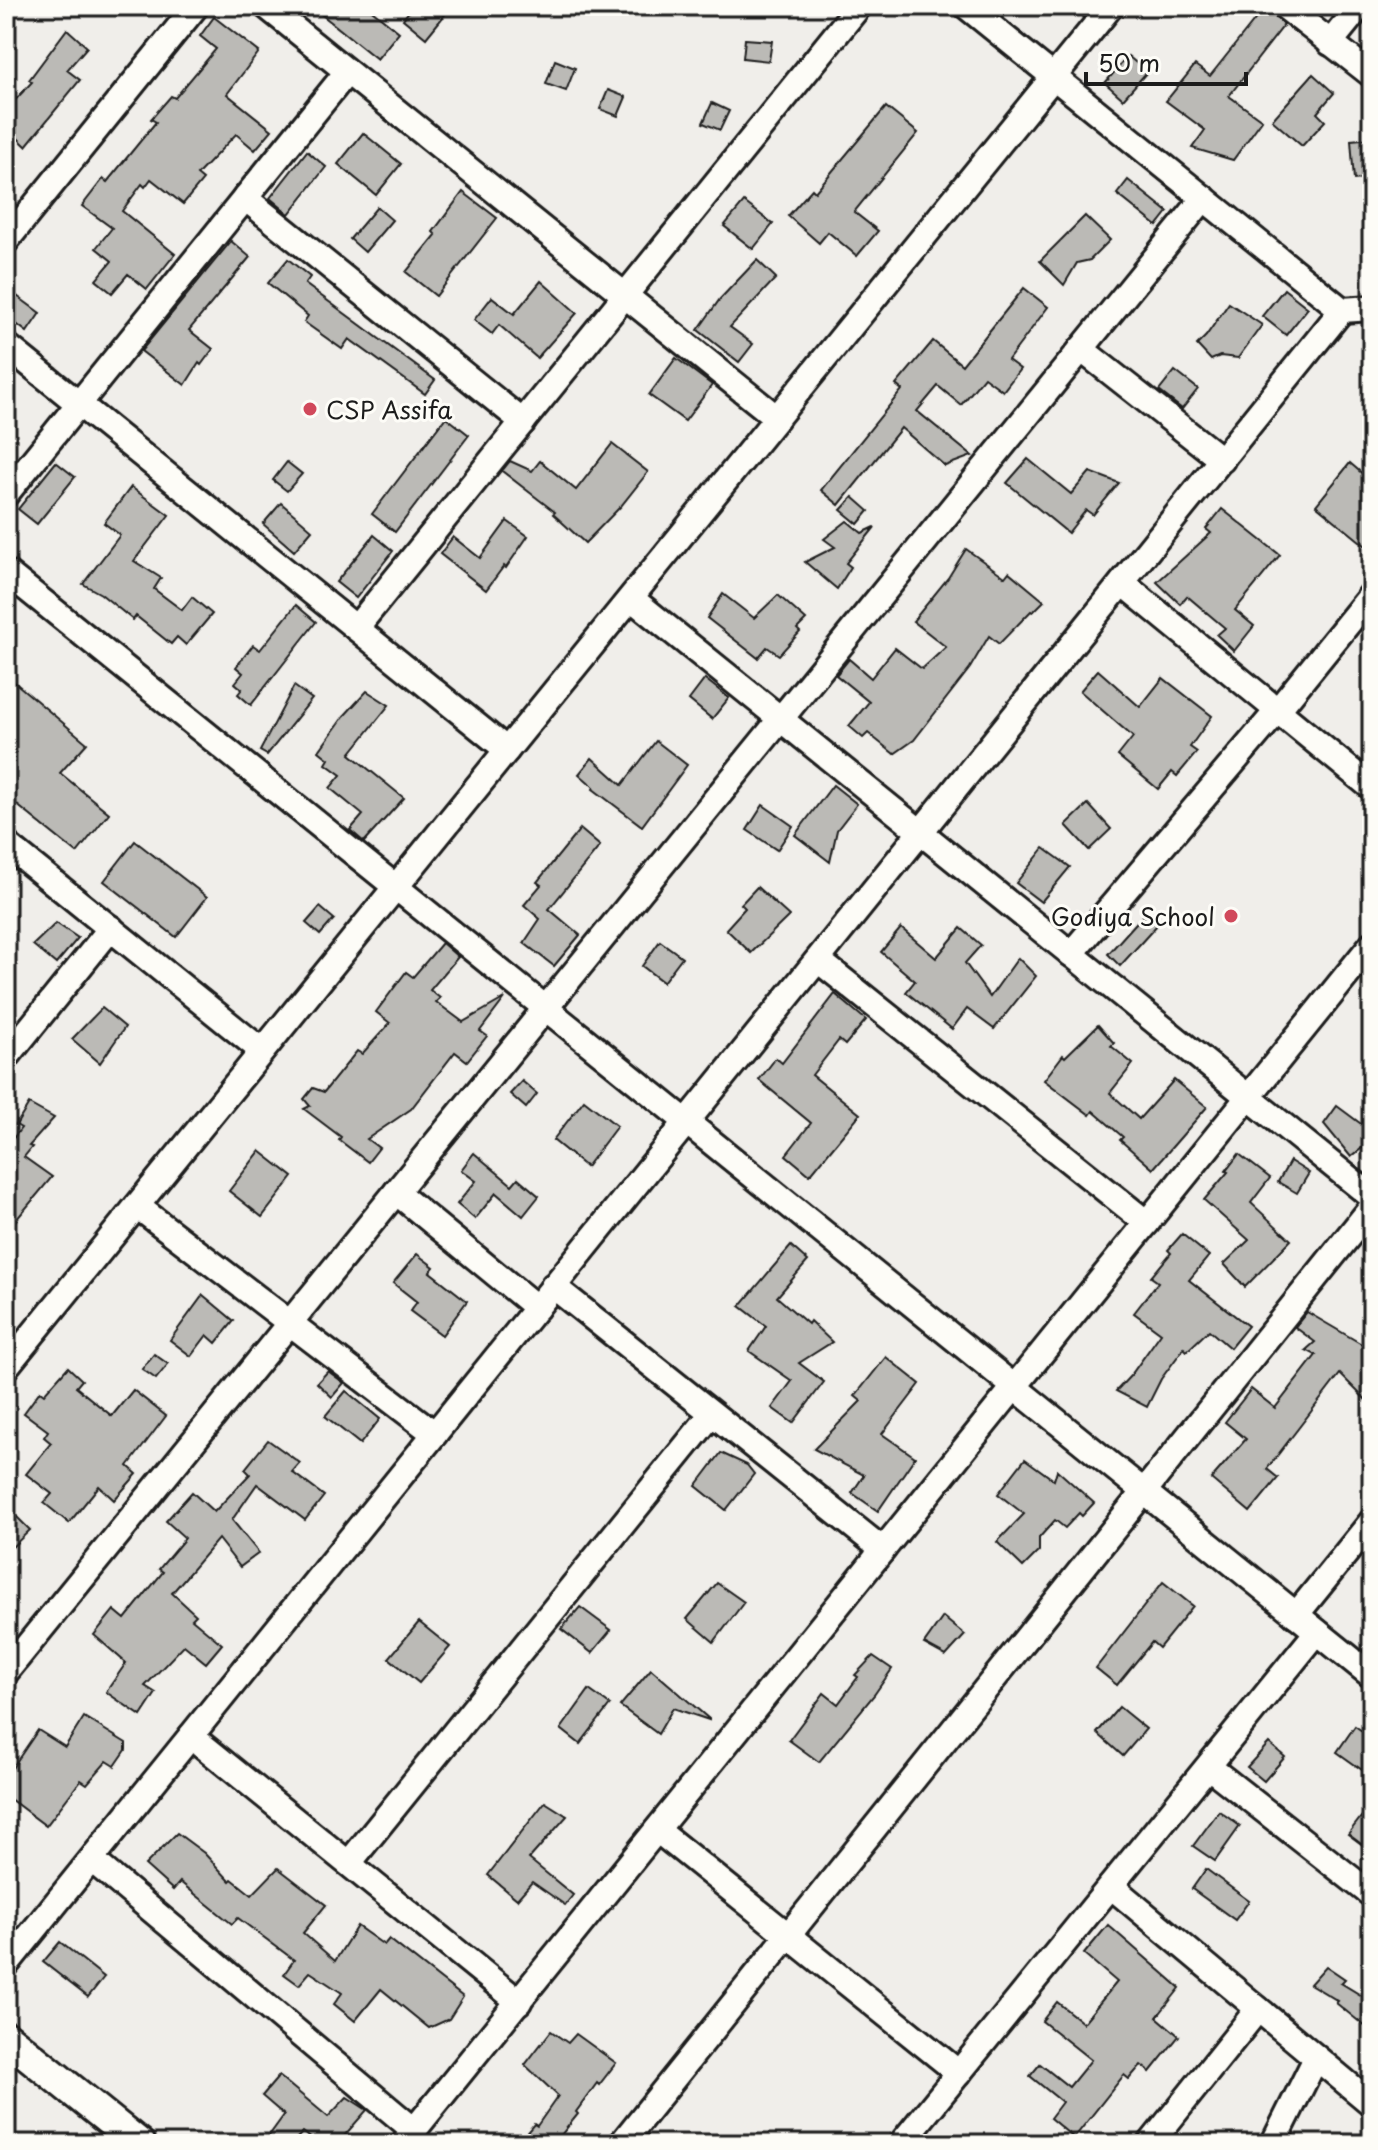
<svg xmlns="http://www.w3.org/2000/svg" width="1378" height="2150" font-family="'Playpen Sans',sans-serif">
	<rect width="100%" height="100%" fill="#f0eeea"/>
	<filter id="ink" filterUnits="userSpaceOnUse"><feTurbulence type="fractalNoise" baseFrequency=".0125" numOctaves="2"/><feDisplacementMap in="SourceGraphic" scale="16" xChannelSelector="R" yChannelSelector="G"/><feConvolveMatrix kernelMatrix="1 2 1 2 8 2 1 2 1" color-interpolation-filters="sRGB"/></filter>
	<g filter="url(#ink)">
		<g fill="#bbbab6" stroke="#1c1c1c" stroke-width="2">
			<path d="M311,6H367L399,32L377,59Z"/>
			<path d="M413,6H452L426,38L403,19Z"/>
			<path d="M1266,6L1284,25L1229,96L1262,120L1233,160L1192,148L1205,130L1166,101L1195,65L1210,76Z"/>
			<path d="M214,17L259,52L227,94L272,130L255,150L236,134L197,175L203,180L183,204L151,179L145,187L142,184L122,211L175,254L147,289L128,274L112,293L96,280L112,261L96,248L112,228L82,206L103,179L107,182L156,122L151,119L171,96L175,98L216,49L200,36Z"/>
			<path d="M67,29L87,47L67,70L80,80L26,146L6,127V110L32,82L29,80Z"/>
			<path d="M745,39L772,41L769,61L743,58Z"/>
			<path d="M1128,56L1147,72L1123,99L1105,83Z"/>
			<path d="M555,60L575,68L566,91L546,84Z"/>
			<path d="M1313,74L1334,93L1317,113L1325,121L1302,146L1272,120Z"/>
			<path d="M608,90L626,97L618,116L600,109Z"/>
			<path d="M712,103L729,111L720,130L703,123Z"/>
			<path d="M886,107L918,133L854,212L878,231L857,256L828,232L819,243L788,216L812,189L815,192Z"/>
			<path d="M363,133L401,164L376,195L338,164Z"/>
			<path d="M1372,138V178L1354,180L1351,140Z"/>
			<path d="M307,151L326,167L289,214L270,198Z"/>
			<path d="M1128,180L1168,212L1157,226L1117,194Z"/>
			<path d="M463,192L497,218L436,296L406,272L436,235L433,232Z"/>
			<path d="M744,202L773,224L753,249L724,226Z"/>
			<path d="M377,207L392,220L365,252L350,239Z"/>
			<path d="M1085,216L1110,240L1090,260L1077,263L1064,285L1040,261Z"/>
			<path d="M231,241L250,257L189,330L213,349L201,365L199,363L185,385L141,351Z"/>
			<path d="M288,259L310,277L305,284L435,380L425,394L349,339L342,349L304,322L308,316L268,283Z"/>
			<path d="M757,260L776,278L730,327L753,344L739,362L698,330L720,299Z"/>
			<path d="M541,281L577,313L537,358L499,325L492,334L474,320L492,297L514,314Z"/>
			<path d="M6,288L40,313L27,332L6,316Z"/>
			<path d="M1024,288L1048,307L1008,360L1020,369L1003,391L984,377L961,405L938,386L917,411L972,456L945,466L901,428L839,505L821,490L902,390L896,385L933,341L962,365Z"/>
			<path d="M1284,289L1308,308L1286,335L1262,316Z"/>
			<path d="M1229,303L1262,325L1238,358L1220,356L1211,360L1197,345L1206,336Z"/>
			<path d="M676,358L712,385L685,421L649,395Z"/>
			<path d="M1175,371L1198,389L1182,409L1159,391Z"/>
			<path d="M446,417L469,435L395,532L372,514Z"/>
			<path d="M612,444L648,472L621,506L585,543L553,514L555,512L502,471L510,461L532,471L540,461L576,490Z"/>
			<path d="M1028,459L1071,494L1090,472L1119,483L1093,515L1086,510L1068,533L1007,483Z"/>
			<path d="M56,462L75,477L37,524L18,509Z"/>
			<path d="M287,462L302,474L287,491L273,480Z"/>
			<path d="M1350,463L1372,482V551L1316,505Z"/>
			<path d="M131,487L169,515L134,561L161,578L154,589L182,610L192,597L212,614L186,645L177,637L171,644L136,616L133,620L101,594L83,584L120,535L104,523Z"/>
			<path d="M853,497L869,511L858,524L841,510Z"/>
			<path d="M281,503L312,530L294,551L263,524Z"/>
			<path d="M1222,509L1280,555L1235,610L1254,626L1234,651L1217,635L1225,628L1187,596L1180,604L1157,582L1211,533L1206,529Z"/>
			<path d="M507,521L528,536L506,568L504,566L486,590L440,554L453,537L480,558Z"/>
			<path d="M847,521L862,533L875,527L846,563L851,567L837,589L805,562L835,547L824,539Z"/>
			<path d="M374,535L393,551L356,598L336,582Z"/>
			<path d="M966,549L1005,577L1009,572L1044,601L1033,612L1031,611L999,644L989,636L970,668L914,740L894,754L868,733L863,738L849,726L869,702L836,675L849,659L871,678L895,648L922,669L946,647L913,621L948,578Z"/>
			<path d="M723,594L754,618L778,595L806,620L797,629L800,632L779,655L767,647L758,658L707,618Z"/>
			<path d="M296,605L316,622L251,705L238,694L242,689L235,683L243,673L236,667L253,645L260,650Z"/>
			<path d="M1098,670L1140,707L1163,678L1212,716L1190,747L1197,752L1177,776L1172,772L1158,789L1118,756L1133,737L1080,691Z"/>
			<path d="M6,675L87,743L60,773L109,813L77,853L6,796Z"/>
			<path d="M705,679L729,698L712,719L689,700Z"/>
			<path d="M294,686L312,699L267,755L260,751Z"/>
			<path d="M367,691L389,705L350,754L404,798L364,842L350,830L363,815L330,788L341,775L326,764L329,759L319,751L344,716Z"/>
			<path d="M656,741L687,765L642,826L593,789L594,787L579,774L592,758L622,785Z"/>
			<path d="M833,785L857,804L837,830L830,862L795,835Z"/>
			<path d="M1088,804L1111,829L1089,850L1066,825Z"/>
			<path d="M763,805L793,826L777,850L747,830Z"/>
			<path d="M580,829L600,846L549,909L580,935L554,966L524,943L540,919L524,905L541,885L537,882Z"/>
			<path d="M135,841L207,897L176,937L104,881Z"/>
			<path d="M1044,848L1070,867L1041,902L1016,883Z"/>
			<path d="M757,887L789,916L751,953L726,929L745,908L741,904Z"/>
			<path d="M320,907L334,919L320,935L306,923Z"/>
			<path d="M1145,913L1158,924L1120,966L1108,954Z"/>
			<path d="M56,923L78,938L56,964L33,945Z"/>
			<path d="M901,928L936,958L961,928L981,945L965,963L990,997L1018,958L1036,976L994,1029L967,1009L952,1029L906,992L915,981L881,952Z"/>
			<path d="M660,941L682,957L663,982L642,966Z"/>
			<path d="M442,943L458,957L430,990L440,998L436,1002L463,1022L505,998L480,1031L487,1036L467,1061L455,1052L411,1109L367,1139L379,1148L368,1162L339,1140L341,1137L304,1109L310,1106L304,1099L313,1088L324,1092L357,1051L362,1054L390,1023L376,1012L406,972L413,977Z"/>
			<path d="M835,994L866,1020L845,1045L839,1040L812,1075L860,1114L810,1175L786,1155L811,1123L759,1080L776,1058L782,1063Z"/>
			<path d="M102,1008L125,1027L100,1063L72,1039Z"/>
			<path d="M1098,1025L1114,1043L1111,1046L1133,1064L1110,1093L1139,1119L1174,1080L1207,1107L1153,1169L1120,1140L1123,1137L1093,1111L1090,1115L1044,1080L1063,1055L1065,1057Z"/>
			<path d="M522,1081L537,1094L526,1108L510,1094Z"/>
			<path d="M584,1100L617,1126L586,1167L553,1140Z"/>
			<path d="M29,1104L54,1118L29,1146L32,1147L24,1157L52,1177L6,1232V1143L8,1145L21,1128L16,1125Z"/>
			<path d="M1337,1106L1372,1132V1140L1351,1157L1324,1124Z"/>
			<path d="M260,1151L293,1177L262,1217L229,1191Z"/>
			<path d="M474,1153L512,1185L518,1178L539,1196L523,1216L496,1193L475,1219L457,1204L476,1181L461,1170Z"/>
			<path d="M1239,1154L1270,1178L1251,1203L1291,1240L1245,1287L1224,1264L1249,1240L1204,1200L1228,1172L1226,1171Z"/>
			<path d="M1290,1161L1309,1173L1297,1193L1278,1182Z"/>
			<path d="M1182,1234L1209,1256L1189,1280L1248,1326L1230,1348L1209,1330L1187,1351L1184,1348L1161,1379L1147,1407L1116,1391L1131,1375L1161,1333L1134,1313L1158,1282L1151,1277L1171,1253L1168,1250Z"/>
			<path d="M791,1246L808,1261L777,1297L808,1324L810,1321L832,1342L799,1363L824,1382L793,1423L772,1408L792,1381L749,1351L766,1326L740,1306Z"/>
			<path d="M417,1254L434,1267L430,1272L467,1301L442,1335L410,1311L417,1302L393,1283Z"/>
			<path d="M203,1295L234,1321L216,1343L207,1335L191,1356L170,1340Z"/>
			<path d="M1307,1312L1372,1350V1406L1340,1374L1267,1469L1278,1478L1250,1512L1211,1479L1246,1439L1225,1422L1251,1389L1275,1408L1316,1355L1306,1350L1315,1342L1295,1327Z"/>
			<path d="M154,1354L168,1364L156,1379L142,1369Z"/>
			<path d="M886,1357L920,1384L882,1434L915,1457L878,1511L852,1493L864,1475L814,1449L861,1401L855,1396Z"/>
			<path d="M68,1367L82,1380L76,1387L112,1416L133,1390L166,1416L128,1466L137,1474L114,1500L99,1486L69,1523L44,1503L52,1494L26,1474L51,1443L44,1437L48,1431L24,1413L40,1391L44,1394Z"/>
			<path d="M328,1371L344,1383L332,1397L317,1383Z"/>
			<path d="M346,1391L380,1419L360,1444L325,1416Z"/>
			<path d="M268,1440L300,1463L292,1472L324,1496L305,1520L257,1484L232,1520L259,1553L240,1567L218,1539L172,1593L196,1615L192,1619L222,1644L206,1663L184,1645L145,1686L156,1693L141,1716L106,1692L126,1663L94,1635L114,1610L125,1619L163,1572L159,1569L185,1538L166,1521L192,1492L214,1512L250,1474L245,1469Z"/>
			<path d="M721,1453L747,1465L754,1474L726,1510L696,1486Z"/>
			<path d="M1025,1459L1054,1480L1057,1470L1094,1503L1082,1516L1079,1513L1065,1528L1055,1520L1039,1538V1551L1023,1567L997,1542L1024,1514L998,1494Z"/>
			<path d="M6,1506L30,1530L6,1553Z"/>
			<path d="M1163,1582L1193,1606L1159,1648L1152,1642L1117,1685L1096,1668Z"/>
			<path d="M717,1583L744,1602L714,1642L687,1619Z"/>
			<path d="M580,1607L611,1630L592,1653L561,1629Z"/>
			<path d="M943,1617L965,1635L946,1656L924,1644Z"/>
			<path d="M419,1622L450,1647L419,1683L389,1658Z"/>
			<path d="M873,1656L892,1669L874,1695L819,1762L789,1740L824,1693L838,1704L858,1677L855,1675Z"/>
			<path d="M651,1669L709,1719V1720L673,1708L658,1734L620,1706Z"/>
			<path d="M589,1690L610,1705L580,1744L561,1729Z"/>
			<path d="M1119,1707L1146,1729L1123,1756L1097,1733Z"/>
			<path d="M84,1717L126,1743V1750L115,1766L107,1761L87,1784L81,1780L46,1826L6,1796V1777L38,1730L65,1747Z"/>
			<path d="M1355,1726L1372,1738V1777L1337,1752Z"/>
			<path d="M1269,1743L1285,1757L1264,1781L1247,1767Z"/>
			<path d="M545,1802L567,1816L529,1859L573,1895L565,1905L532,1882L517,1899L488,1875Z"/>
			<path d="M1372,1803V1852L1348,1834Z"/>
			<path d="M1219,1811L1240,1826L1215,1861L1193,1846Z"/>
			<path d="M177,1833L204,1853L230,1881L232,1879L252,1895L278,1868L326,1905L303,1933L335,1961L357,1926L384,1945L389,1939L463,1997L449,2019L429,2028L381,1989L355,2021L334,2004L342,1993L310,1972L299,1985L284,1974L294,1960L238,1918L232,1924L180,1882L173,1890L145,1865Z"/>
			<path d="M1206,1869L1249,1901L1235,1920L1192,1889Z"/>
			<path d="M1108,1925L1180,1988L1157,2017L1179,2036L1150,2072L1141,2065L1129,2079L1124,2075L1074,2138L1050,2118L1062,2102L1030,2076L1040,2064L1069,2087L1091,2060L1042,2021L1057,2002L1083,2023L1117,1982L1084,1954Z"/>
			<path d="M60,1942L104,1977L88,1997L43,1962Z"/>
			<path d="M1326,1966L1345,1979L1341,1983L1372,2002V2032L1336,2003L1338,2001L1310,1984Z"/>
			<path d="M551,2031L568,2043L576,2034L616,2063L599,2085L597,2083L576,2112L578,2114L557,2140L562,2144H517L534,2124L537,2126L558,2096L525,2065Z"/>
			<path d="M279,2076L328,2117L347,2097L367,2110L337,2144H318L303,2132L291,2144H263L284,2115L262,2096Z"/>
		</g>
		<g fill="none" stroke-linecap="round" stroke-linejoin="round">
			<g stroke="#1c1c1c" stroke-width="30">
				<g id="minor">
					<path d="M266,6L777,418"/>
					<path d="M966,6L1342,310L1372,308"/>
					<path d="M1284,6L1372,75"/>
					<path d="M1330,43L1360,6"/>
					<path d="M245,198L523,422"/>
					<path d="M6,241L196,6"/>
					<path d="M6,345L507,750"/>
					<path d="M1081,349L1222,460"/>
					<path d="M6,494L347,72"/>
					<path d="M6,572L1372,1676"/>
					<path d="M1122,583L1372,788"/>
					<path d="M631,598L1372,1197"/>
					<path d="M356,628L859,6"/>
					<path d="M6,844L262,1051"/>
					<path d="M1071,954L1278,710L1372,594"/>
					<path d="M818,960L1147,1223"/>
					<path d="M6,1058L111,928"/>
					<path d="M396,1192L537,1308"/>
					<path d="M137,1206L435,1434"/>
					<path d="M553,1286L883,1550"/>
					<path d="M6,1367L1111,6"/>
					<path d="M1296,1615L1372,1521"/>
					<path d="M6,1672L1204,198"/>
					<path d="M191,1736L519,2002"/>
					<path d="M1209,1767L1372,1895"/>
					<path d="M657,1830L959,2073"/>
					<path d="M92,1860L415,2131"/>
					<path d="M349,1863L711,1415"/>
					<path d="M1111,1886L1372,2104"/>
					<path d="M6,1965L1342,310"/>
					<path d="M403,2144L1372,944"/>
					<path d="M621,2144L1372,1207"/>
					<path d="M901,2144L1317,1632"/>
					<path d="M1150,2144L1258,2009"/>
					<path d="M1273,2144L1316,2058"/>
				</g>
			</g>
			<g stroke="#1c1c1c" stroke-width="36">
				<path id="tertiary" d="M6,2037L139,2144"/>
			</g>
			<use href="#minor" stroke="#fdfcf7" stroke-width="24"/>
			<use href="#tertiary" stroke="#fdfcf7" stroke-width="30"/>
		</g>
	</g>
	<g fill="#d1495b" stroke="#fdfcf7" stroke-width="3">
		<circle cx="310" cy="409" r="8"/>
		<circle cx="1231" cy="916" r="8"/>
	</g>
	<g text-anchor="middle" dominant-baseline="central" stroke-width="6" stroke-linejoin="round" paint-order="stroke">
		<g font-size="24" fill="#1c1c1c" stroke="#fdfcf7" text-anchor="start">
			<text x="326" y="409">CSP Assifa</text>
			<text x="1215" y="916" text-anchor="end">Godiya School</text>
		</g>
	</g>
	<rect width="1378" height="2150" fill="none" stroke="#fdfcf7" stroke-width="32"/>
	<rect x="16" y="16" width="1346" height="2118" fill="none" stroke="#1c1c1c" stroke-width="3" filter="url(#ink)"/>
	<path d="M1086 72v12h160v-12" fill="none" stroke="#1c1c1c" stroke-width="4"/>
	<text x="1098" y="72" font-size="24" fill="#1c1c1c" stroke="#fdfcf7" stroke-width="6" paint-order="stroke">50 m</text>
</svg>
